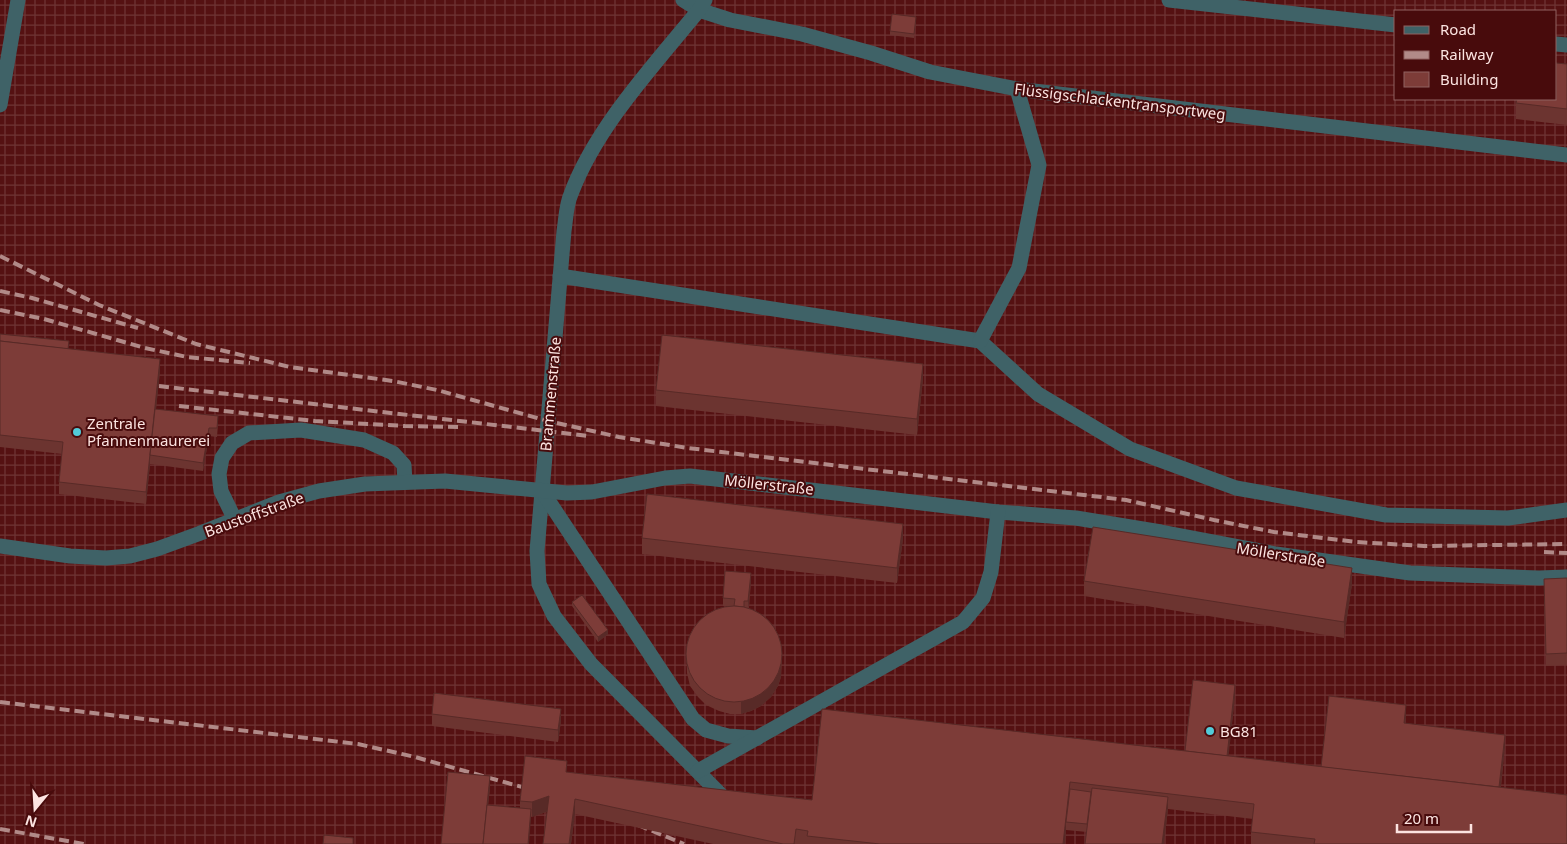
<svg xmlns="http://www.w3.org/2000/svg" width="1567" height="844" font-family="'Noto Sans',sans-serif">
	<defs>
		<pattern id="industrial-grid" width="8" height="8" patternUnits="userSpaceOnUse" patternTransform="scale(1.25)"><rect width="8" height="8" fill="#551112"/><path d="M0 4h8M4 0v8" fill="none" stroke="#6e3434"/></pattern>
	</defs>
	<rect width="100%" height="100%" fill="#480b0c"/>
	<path fill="url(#industrial-grid)" fill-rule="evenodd" d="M0,0H1567V844H0ZM1396,11H1556V99H1396Z"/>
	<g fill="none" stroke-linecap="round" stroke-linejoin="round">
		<g stroke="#3f6267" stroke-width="15">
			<path d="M683,0L699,10L730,20L802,34L871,53L930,72L1017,89L1567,155"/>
			<path d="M705,0L699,10C654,65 596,127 571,194C566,205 566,219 564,231L537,551L539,584L554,616L591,664L729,803"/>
			<path d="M1169,0L1396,25"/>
			<path d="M1556,44L1567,45"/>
			<path d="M0,105L18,0"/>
			<path d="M560,276L980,341L1038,394L1130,449L1236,488L1386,515L1508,518L1567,510"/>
			<path d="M980,341L1019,268L1039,165L1017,89"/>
			<path d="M542,491L693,719L706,730L728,736L757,738"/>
			<path d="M235,520L221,491L219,474L222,458L232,443L249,433L301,430L364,440L393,453L404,465L405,482"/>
			<path d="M0,546L70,556L106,558L130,556L157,549L198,534L279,502L319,491L365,484L445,481L567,493L592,492L665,478L690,476L998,512L1076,518L1161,532L1276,554L1410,573L1539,578L1567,577"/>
			<path d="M698,771L963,622L983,598L991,572L998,512"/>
		</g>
		<g stroke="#b18a88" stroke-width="4" stroke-dasharray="10 5" stroke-linecap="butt">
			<path d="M0,256L99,305L196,344L290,367L393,381L437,390L548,421L619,437L688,448L1126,500L1214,520L1274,532L1356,542L1424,546L1567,544"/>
			<path d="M0,291L32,298L138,328"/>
			<path d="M0,310L44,319L145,348L187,357L250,363"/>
			<path d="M159,386L589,436"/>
			<path d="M179,406L315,421L405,426L459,427"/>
			<path d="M1544,552L1567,553"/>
			<path d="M0,702L358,744L415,757L536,791"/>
			<path d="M638,825L684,844"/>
			<path d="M0,829L84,844"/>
		</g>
	</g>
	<g fill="#6c3430">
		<path d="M916,21L914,38L890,35V31Z"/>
		<path d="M1567,64V125L1516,119V103Z"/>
		<path d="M0,334L68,349L160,371L156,409L218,424L217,437L209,436L203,471L150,464L146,504L59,494V482L62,454L0,447Z"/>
		<path d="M923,379L917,435L656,406V390Z"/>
		<path d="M642,538L903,539L897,583L642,554Z"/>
		<path d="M1567,578V665L1546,666L1544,591Z"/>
		<path d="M751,581L749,608L782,659L781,677L778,686L771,697L761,706L751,711L741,714H730L719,711L706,705L698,697L690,686L687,673L686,649L728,606H723V598Z"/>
		<path d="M1084,581L1352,584L1344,638L1084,596Z"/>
		<path d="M572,602L608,634L598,642L572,606Z"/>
		<path d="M1235,697L1228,756L1321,767L1406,717L1405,724L1505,747L1501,787L1567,844H1251V832L1253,819L1168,809L1164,844H1085L1087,832L1066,830L1065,844H713L575,814L571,844H543L547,812L531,817L441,844L490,788L488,805L520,808V801L567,772L812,800L1185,751Z"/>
		<path d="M432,714L561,721L558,742L432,726Z"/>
	</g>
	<g fill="#582a27">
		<path d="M160,359V371L151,456L150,455V464L146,504V492Z"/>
		<path d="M923,364V379L917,435V419Z"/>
		<path d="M209,428V436L203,471V463Z"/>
		<path d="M903,524V539L897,583V568Z"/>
		<path d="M1352,568V584L1344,638V622Z"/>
		<path d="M751,573V581L748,610V601Z"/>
		<path d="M608,630V634L598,642V637Z"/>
		<path d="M782,647L781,677L778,686L771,697L761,706L751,711L741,714V702Z"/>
		<path d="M1235,685V697L1227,771V759Z"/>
		<path d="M1406,705V717L1404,735V723Z"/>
		<path d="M561,709V721L558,742V730Z"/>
		<path d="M1505,735V747L1499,803V791Z"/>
		<path d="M490,776V788L484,844H483Z"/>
		<path d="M1070,782V798L1066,822V830L1065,844H1063Z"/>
		<path d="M549,796V811L532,817V802Z"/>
		<path d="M1168,797V809L1164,844H1162Z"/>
		<path d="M575,799V814L571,844H569Z"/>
		<path d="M531,809V817L529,844H528Z"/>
	</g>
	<g fill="#7d3c38" stroke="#582a27">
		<path d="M892,14L916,17L914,34L890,31Z"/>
		<path d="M1556,63L1567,64V109L1516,103L1517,99H1556Z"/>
		<path d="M0,334L69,341L68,349L0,341Z"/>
		<path d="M662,335L923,364L917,419L656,390Z"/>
		<path d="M0,341L160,359L146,492L59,482L63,442L0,435Z"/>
		<path d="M155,409L218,416L217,428H209L203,463L150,455Z"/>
		<path d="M647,494L903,524L897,568L642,538Z"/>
		<path d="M1093,527L1352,568L1344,622L1084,581Z"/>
		<path d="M725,571L751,573L748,601H744V607L734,606L735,599L723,598Z"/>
		<path d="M1567,578V653L1546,654L1544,579Z"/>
		<path d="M582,595L608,630L598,637L572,602Z"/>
		<circle cx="734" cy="654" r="48"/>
		<path d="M1193,680L1235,685L1227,756L1185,751Z"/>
		<path d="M434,693L561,709L558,730L432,714Z"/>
		<path d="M1329,696L1406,705L1404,723L1505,735L1499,787L1321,767Z"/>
		<path d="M822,709L1567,795V844H1314L1315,839L1251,832L1254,804L1070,782L1063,844H880L807,836L808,831L796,829L794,844H783L575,799L569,844H543L549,796L532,802L520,801L525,756L567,761L566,772L812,800Z"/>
		<path d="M448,772L490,776L483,844H441Z"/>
		<path d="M1092,788L1168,797L1162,844H1085Z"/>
		<path d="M1070,789L1091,792L1087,824L1066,822Z"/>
		<path d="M487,805L531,809L528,844H483Z"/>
		<path d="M324,835L353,838V844H323Z"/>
	</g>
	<g fill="#52cbd8" stroke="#480b0c" stroke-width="2">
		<circle cx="77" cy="432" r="5"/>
		<circle cx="1210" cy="731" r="5"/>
	</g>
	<g text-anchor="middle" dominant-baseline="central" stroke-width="4" stroke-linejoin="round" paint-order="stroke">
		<g font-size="15" fill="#fce4e1" stroke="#480b0c">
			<text transform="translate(1120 101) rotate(7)">Flüssigschlackentransportweg</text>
			<text transform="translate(550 394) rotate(-85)">Brammenstraße</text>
			<text transform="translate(769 484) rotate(6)">Möllerstraße</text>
			<text transform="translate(254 514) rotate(-20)">Baustoffstraße</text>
			<text transform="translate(1281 554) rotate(9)">Möllerstraße</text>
		</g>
		<g font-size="15" fill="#fce4e1" stroke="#480b0c" text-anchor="start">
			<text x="87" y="423">Zentrale<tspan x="87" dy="17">Pfannenmaurerei</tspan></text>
			<text x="1220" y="731">BG81</text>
		</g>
	</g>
	<rect x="1394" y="10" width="162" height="90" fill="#480b0c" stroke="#906261"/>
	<rect x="1404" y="26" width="25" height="8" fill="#3f6267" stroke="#906261"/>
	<text x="1440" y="35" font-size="15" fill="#fce4e1">Road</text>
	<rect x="1404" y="51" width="25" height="8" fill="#b18a88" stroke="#906261"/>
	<text x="1440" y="60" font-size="15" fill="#fce4e1">Railway</text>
	<rect x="1404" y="72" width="25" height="15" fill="#7d3c38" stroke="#906261"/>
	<text x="1440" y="85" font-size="15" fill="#fce4e1">Building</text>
	<g transform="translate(35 809) rotate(198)" stroke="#480b0c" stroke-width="4" paint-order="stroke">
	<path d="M0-4L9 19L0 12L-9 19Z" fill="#fce4e1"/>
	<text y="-8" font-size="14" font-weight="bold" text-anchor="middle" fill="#fce4e1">N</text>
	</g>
	<path d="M1397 824v8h74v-8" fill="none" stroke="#fce4e1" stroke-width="2.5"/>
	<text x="1404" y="824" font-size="15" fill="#fce4e1" stroke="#480b0c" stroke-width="4" paint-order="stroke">20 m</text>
</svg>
